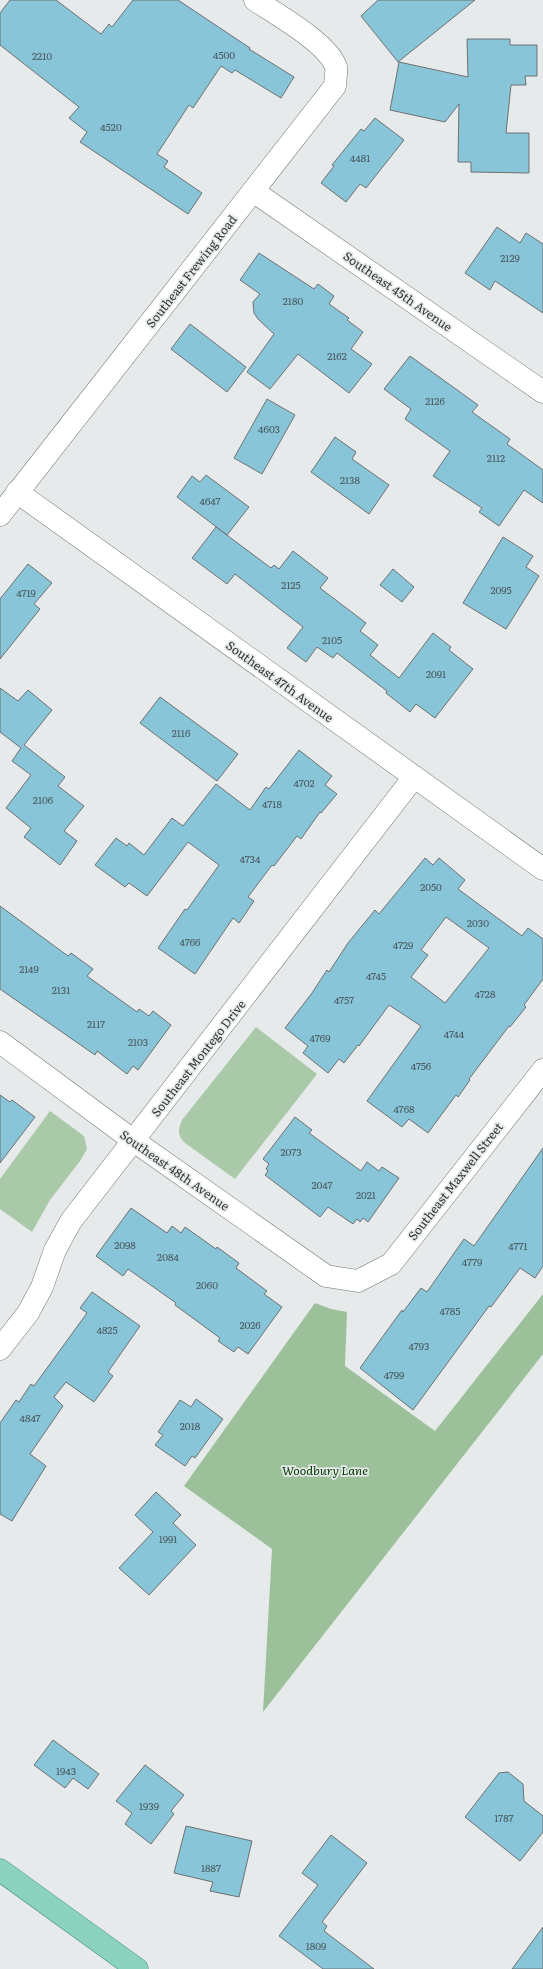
<svg xmlns="http://www.w3.org/2000/svg" width="543" height="1969" font-family="Literata,serif">
	<rect width="100%" height="100%" fill="#e6eaea"/>
	<g fill="#aac9a8">
		<path d="M256,1027L317,1074L235,1179L185,1143C177,1135 178,1130 182,1120Z"/>
		<path d="M50,1111L84,1136L87,1149L80,1161L50,1200L32,1232L0,1209V1179Z"/>
	</g>
	<path fill="#9cc19a" d="M543,1294V1354L263,1712L272,1549L184,1486L315,1303L331,1309L347,1312L345,1366L435,1431Z"/>
	<g fill="#89c5d9" stroke="#6d7172" fill-rule="evenodd">
		<path d="M10,0H56L101,34L109,24L112,27L133,0H178L250,48L249,49L294,77L281,98L235,70L232,73L221,66L193,108L189,105L157,154L168,161L164,167L202,193L188,214L80,142L87,132L69,118L79,107L0,45V13Z"/>
		<path d="M378,0H475L398,62L361,16Z"/>
		<path d="M467,39H510V45H537V76H525L526,85H511L506,133H529V173L471,172V162H458L459,104L445,122L390,110L399,62L468,77Z"/>
		<path d="M375,118L404,140L366,188L360,184L346,202L321,183L334,166L332,165L361,129L364,131Z"/>
		<path d="M497,227L520,243L526,233L543,244V313L495,281L490,290L465,273Z"/>
		<path d="M259,253L314,289L318,284L334,296L329,304L349,318L347,320L363,332L351,349L372,364L349,393L298,354L270,389L247,372L274,334L258,319L254,313L253,302L260,294L240,280Z"/>
		<path d="M190,324L246,367L227,392L171,349Z"/>
		<path d="M410,356L478,405L472,412L510,439L507,444L543,470V503L524,490L499,526L479,512L482,508L433,476L450,451L405,419L411,409L384,389Z"/>
		<path d="M267,399L295,415L262,474L234,458Z"/>
		<path d="M335,437L356,452L352,459L389,485L369,514L311,472Z"/>
		<path d="M206,475L249,507L227,535L177,497L192,476L200,482Z"/>
		<path d="M216,527L271,568L274,565L279,569L293,551L328,578L320,588L366,623L360,631L378,645L370,655L399,678L433,633L451,647L449,650L473,669L435,718L416,704L410,712L386,693L387,691L337,653L333,658L317,647L306,662L287,648L303,627L235,574L227,584L192,558Z"/>
		<path d="M503,537L533,556L526,567L539,576L506,629L463,603Z"/>
		<path d="M28,564L52,583L34,604L40,609L0,659V599Z"/>
		<path d="M393,569L414,587L402,602L380,585Z"/>
		<path d="M0,688L18,701L28,690L52,710L24,745L65,777L58,786L84,806L64,831L77,841L60,865L24,837L31,828L6,808L31,775L12,761L21,748L0,732Z"/>
		<path d="M160,697L238,754L217,781L140,723Z"/>
		<path d="M299,750L332,776L325,785L337,794L321,813L320,812L301,839L297,836L274,866L272,865L248,897L254,901L239,923L233,918L195,974L158,948L185,909L187,910L219,865L188,842L147,896L129,883L125,887L95,865L116,838L127,846L129,843L144,855L172,818L183,826L216,784L250,810L266,787L269,789Z"/>
		<path d="M425,858L433,865L439,858L465,880L458,889L522,936L528,928L543,939V979L524,1005L526,1007L510,1027L509,1026L469,1079L470,1080L458,1097L456,1095L428,1133L409,1119L402,1127L367,1101L421,1026L389,1005L359,1046L358,1045L344,1063L339,1059L328,1073L303,1053L308,1046L285,1028L312,993L327,970L329,972L348,943L375,910L379,914ZM446,917L489,948L445,1003L411,977L428,955L421,950Z"/>
		<path d="M0,906L68,956L71,953L93,969L87,976L137,1012L139,1009L149,1016L153,1011L171,1025L138,1070L133,1066L127,1074L97,1051L95,1055L0,989Z"/>
		<path d="M0,1095L10,1102L12,1100L35,1117L0,1163Z"/>
		<path d="M295,1117L312,1130L309,1133L361,1171L367,1162L379,1171L382,1167L399,1178L368,1222L363,1218L360,1222L357,1219L353,1224L328,1207L320,1217L265,1175L268,1171L266,1169L269,1164L263,1159Z"/>
		<path d="M543,1148V1266L535,1278L520,1268L491,1307L489,1306L473,1328L413,1410L360,1368L402,1310L403,1312L421,1288L427,1292L464,1239L474,1246Z"/>
		<path d="M131,1208L167,1233L172,1226L181,1233L185,1227L216,1249L217,1247L239,1263L236,1268L267,1291L264,1294L282,1307L248,1354L238,1347L234,1352L218,1341L220,1338L175,1305L176,1303L128,1269L123,1276L96,1256Z"/>
		<path d="M92,1292L140,1326L108,1372L113,1376L94,1402L66,1382L54,1397L63,1406L30,1454L46,1466L12,1521L0,1514V1423L16,1400L19,1402L31,1384L34,1386L87,1313L80,1308Z"/>
		<path d="M196,1399L223,1419L195,1458L192,1456L185,1466L155,1445L163,1435L158,1432L180,1400L191,1407Z"/>
		<path d="M156,1492L181,1515L173,1523L196,1545L149,1595L119,1568L153,1532L135,1515Z"/>
		<path d="M53,1740L99,1774L88,1789L73,1778L65,1788L34,1765Z"/>
		<path d="M145,1765L184,1795L171,1811L174,1814L151,1844L125,1824L132,1813L116,1801Z"/>
		<path d="M508,1772L523,1784L524,1801L543,1816V1832L520,1861L465,1817L499,1773Z"/>
		<path d="M186,1826L252,1841L239,1897L210,1891L213,1882L174,1873Z"/>
		<path d="M331,1835L367,1863L322,1922L327,1926L324,1931L374,1969H323L279,1936L318,1885L302,1873Z"/>
		<path d="M543,1927V1969H512Z"/>
	</g>
	<g fill="none" stroke-linecap="round" stroke-linejoin="round">
		<g stroke="#707474" stroke-width="23">
			<g id="minor">
				<path d="M253,191L543,392"/>
				<path d="M17,492L543,869"/>
				<path d="M0,515L335,86C335,80 337,72 336,67C328,43 276,14 255,0"/>
				<path d="M0,1042L134,1141L326,1276L358,1281L391,1264L543,1070"/>
				<path d="M0,1349L28,1313L42,1287L55,1250L71,1221L414,777"/>
			</g>
		</g>
		<g stroke="#3a8871" stroke-width="23">
			<path id="major" d="M0,1870L137,1969"/>
		</g>
		<use href="#minor" stroke="#fff" stroke-width="22"/>
		<use href="#major" stroke="#8bd3be" stroke-width="22"/>
	</g>
	<g text-anchor="middle" dominant-baseline="central" stroke-width="3.5" stroke-linejoin="round" paint-order="stroke">
		<g font-size="10" fill="#48585d">
			<text x="224" y="54">4500</text>
			<text x="42" y="55">2210</text>
			<text x="111" y="126">4520</text>
			<text x="360" y="157">4481</text>
			<text x="510" y="257">2129</text>
			<text x="293" y="300">2180</text>
			<text x="337" y="355">2162</text>
			<text x="435" y="400">2126</text>
			<text x="269" y="428">4603</text>
			<text x="496" y="457">2112</text>
			<text x="350" y="479">2138</text>
			<text x="210" y="500">4647</text>
			<text x="291" y="584">2125</text>
			<text x="501" y="589">2095</text>
			<text x="26" y="592">4719</text>
			<text x="332" y="639">2105</text>
			<text x="436" y="673">2091</text>
			<text x="181" y="732">2116</text>
			<text x="304" y="782">4702</text>
			<text x="43" y="799">2106</text>
			<text x="272" y="803">4718</text>
			<text x="250" y="858">4734</text>
			<text x="431" y="886">2050</text>
			<text x="478" y="922">2030</text>
			<text x="190" y="941">4766</text>
			<text x="403" y="944">4729</text>
			<text x="29" y="968">2149</text>
			<text x="376" y="975">4745</text>
			<text x="61" y="989">2131</text>
			<text x="485" y="993">4728</text>
			<text x="344" y="999">4757</text>
			<text x="96" y="1023">2117</text>
			<text x="454" y="1033">4744</text>
			<text x="320" y="1037">4769</text>
			<text x="138" y="1041">2103</text>
			<text x="421" y="1065">4756</text>
			<text x="404" y="1108">4768</text>
			<text x="291" y="1151">2073</text>
			<text x="322" y="1184">2047</text>
			<text x="366" y="1194">2021</text>
			<text x="125" y="1244">2098</text>
			<text x="518" y="1245">4771</text>
			<text x="168" y="1256">2084</text>
			<text x="472" y="1261">4779</text>
			<text x="207" y="1284">2060</text>
			<text x="450" y="1310">4785</text>
			<text x="250" y="1324">2026</text>
			<text x="107" y="1329">4825</text>
			<text x="419" y="1345">4793</text>
			<text x="394" y="1374">4799</text>
			<text x="30" y="1417">4847</text>
			<text x="190" y="1425">2018</text>
			<text x="168" y="1538">1991</text>
			<text x="66" y="1770">1943</text>
			<text x="149" y="1805">1939</text>
			<text x="504" y="1817">1787</text>
			<text x="211" y="1867">1887</text>
			<text x="316" y="1945">1809</text>
		</g>
		<g font-size="12" fill="#323434" stroke="#e6eaea">
			<text transform="translate(191 271) rotate(-52)">Southeast Frewing Road</text>
			<text transform="translate(398 291) rotate(35)">Southeast 45th Avenue</text>
			<text transform="translate(280 681) rotate(36)">Southeast 47th Avenue</text>
			<text transform="translate(198 1058) rotate(-52)">Southeast Montego Drive</text>
			<text transform="translate(175 1170) rotate(35)">Southeast 48th Avenue</text>
			<text transform="translate(455 1181) rotate(-52)">Southeast Maxwell Street</text>
		</g>
		<g font-size="12" font-style="italic" fill="#003803" stroke="#e6eaea">
			<text x="325" y="1470">Woodbury Lane</text>
		</g>
	</g>
</svg>
